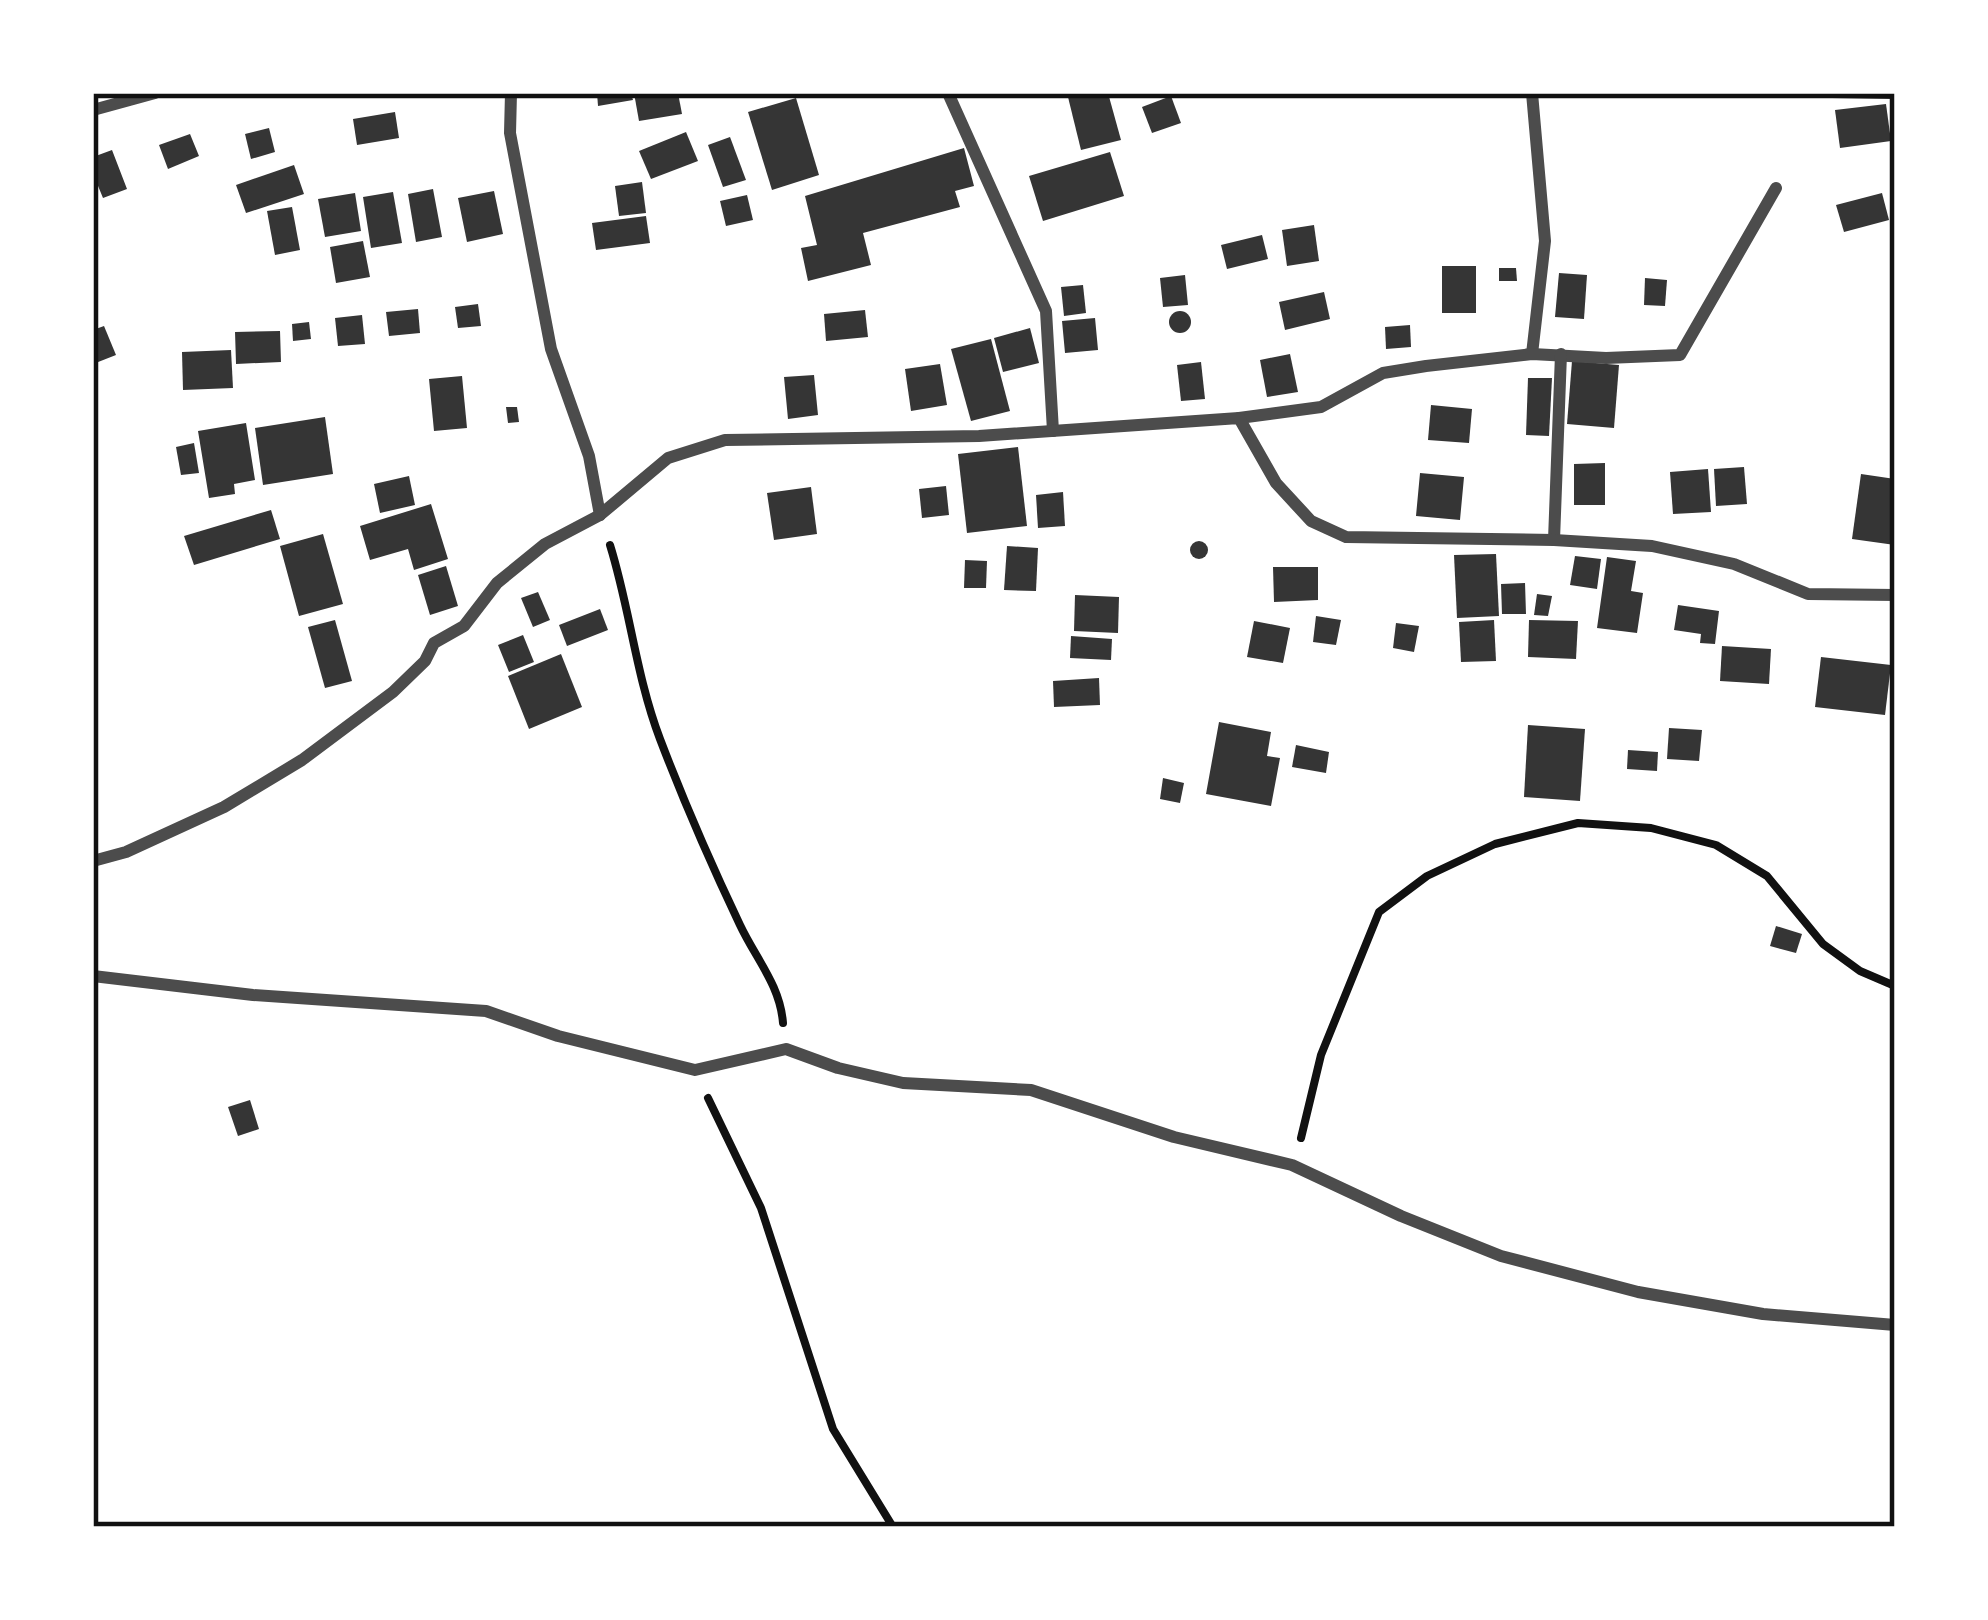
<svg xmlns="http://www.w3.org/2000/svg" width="1988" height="1620" font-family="Barlow,sans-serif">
	<rect width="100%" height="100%" fill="#fff"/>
	<g fill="#353535">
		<path d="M597,93H631L633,100L598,106Z"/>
		<path d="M634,93H678L682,114L639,121Z"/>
		<path d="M1067,93H1108L1121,140L1081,150Z"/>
		<path d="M1832,93H1890V99L1832,98Z"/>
		<path d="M1171,96L1181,123L1152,133L1142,107Z"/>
		<path d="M796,98L819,175L772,190L748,112Z"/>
		<path d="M1886,104L1891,141L1840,148L1835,110Z"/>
		<path d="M395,112L399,138L357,145L353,119Z"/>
		<path d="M269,128L275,152L251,159L245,134Z"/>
		<path d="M686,132L698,161L651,179L639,151Z"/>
		<path d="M190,134L199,156L168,169L159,145Z"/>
		<path d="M730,137L746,180L723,187L708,145Z"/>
		<path d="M964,148L974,186L955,191L960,207L863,233L871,265L808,281L801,248L817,245L805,196Z"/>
		<path d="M112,150L127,189L103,198L96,181L93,182V157Z"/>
		<path d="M1110,152L1124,196L1043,221L1029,176Z"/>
		<path d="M294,165L304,194L246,213L236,185Z"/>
		<path d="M642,182L646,213L619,216L615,186Z"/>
		<path d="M433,189L442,237L416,242L408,194Z"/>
		<path d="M494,191L503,234L467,242L458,198Z"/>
		<path d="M393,192L402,243L371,248L363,197Z"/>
		<path d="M355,193L361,231L325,237L318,199Z"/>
		<path d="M1882,193L1889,220L1844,232L1836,205Z"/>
		<path d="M747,195L753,220L726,226L720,201Z"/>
		<path d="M292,207L300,250L275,255L267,211Z"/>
		<path d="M646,216L650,243L596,250L592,223Z"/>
		<path d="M1314,225L1319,261L1287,266L1282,230Z"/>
		<path d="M1262,235L1268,259L1227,269L1221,245Z"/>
		<path d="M363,241L370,277L336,283L330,247Z"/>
		<rect x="1442" y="266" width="34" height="47"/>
		<path d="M1499,268H1516L1517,281H1499Z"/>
		<path d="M1559,273L1587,275L1584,319L1555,317Z"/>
		<path d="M1185,275L1188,305L1163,307L1160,278Z"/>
		<path d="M1645,278L1667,280L1665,306L1644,305Z"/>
		<path d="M1083,285L1086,313L1064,316L1061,287Z"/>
		<path d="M1324,292L1330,319L1285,330L1279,302Z"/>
		<path d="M478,304L481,326L458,328L455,307Z"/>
		<path d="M418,309L420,333L389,336L386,312Z"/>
		<path d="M865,310L868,337L826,341L824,314Z"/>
		<circle cx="1180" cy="322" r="11"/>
		<path d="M362,315L365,344L338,346L335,318Z"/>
		<path d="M1095,318L1098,350L1065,353L1062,321Z"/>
		<path d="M309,322L311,339L293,341L292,324Z"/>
		<path d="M1410,325L1411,347L1386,349L1385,327Z"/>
		<path d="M104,326L116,355L93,364V330Z"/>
		<path d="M1030,328L1039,363L1003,372L994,338Z"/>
		<path d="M280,331L281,362L236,364L235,332Z"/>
		<path d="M991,339L1010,411L971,421L951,349Z"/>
		<path d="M231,350L233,388L183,390L182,352Z"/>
		<path d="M1290,354L1298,392L1267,397L1260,360Z"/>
		<path d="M1572,361L1619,365L1614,428L1567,424Z"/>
		<path d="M1201,362L1205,399L1181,401L1177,365Z"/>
		<path d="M940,364L947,405L911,411L905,369Z"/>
		<path d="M814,375L818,415L788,419L784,377Z"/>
		<path d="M462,376L467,428L434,431L429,379Z"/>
		<path d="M1528,378H1552L1549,436L1526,435Z"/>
		<path d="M1431,405L1472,409L1469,443L1428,440Z"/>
		<path d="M506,407H517L519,422L508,423Z"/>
		<path d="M325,417L333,474L263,485L255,428Z"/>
		<path d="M246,423L255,480L234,484L235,494L209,498L198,431Z"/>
		<path d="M194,443L199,473L181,475L176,447Z"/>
		<path d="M1018,447L1027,526L967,533L958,454Z"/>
		<path d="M1605,463V505H1574V464Z"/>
		<path d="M1744,467L1747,504L1716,506L1714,469Z"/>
		<path d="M1708,469L1711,512L1673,514L1670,472Z"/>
		<path d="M1420,473L1464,477L1460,520L1416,516Z"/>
		<path d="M1861,474L1895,479V545L1852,539Z"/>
		<path d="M409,476L415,505L380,513L374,484Z"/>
		<path d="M946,486L949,515L922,518L919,489Z"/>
		<path d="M811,487L817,534L774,540L767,493Z"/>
		<path d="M1063,492L1065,526L1038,528L1036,495Z"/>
		<path d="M431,504L448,559L414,570L408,549L370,560L360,526Z"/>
		<path d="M271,510L280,539L194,565L184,536Z"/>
		<path d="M323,534L343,604L299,616L280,546Z"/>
		<circle cx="1199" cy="550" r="9"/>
		<path d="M1007,546L1038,548L1036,591L1004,590Z"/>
		<path d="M1496,554L1499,616L1457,618L1454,555Z"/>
		<path d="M1575,556L1601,559L1597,589L1570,585Z"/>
		<path d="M1607,557L1636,561L1631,591L1643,593L1637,633L1597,628Z"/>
		<path d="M965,560L987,561L986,588H964Z"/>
		<path d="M446,566L458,606L430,615L418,575Z"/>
		<path d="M1273,567H1318V600L1274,602Z"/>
		<path d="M1525,583L1526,614H1502L1501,584Z"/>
		<path d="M538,592L550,620L533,627L521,598Z"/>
		<path d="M1537,594L1552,596L1548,616L1534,615Z"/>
		<path d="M1075,595L1119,597L1118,633L1074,631Z"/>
		<path d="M1678,605L1719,611L1715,644L1700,643L1701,634L1674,630Z"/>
		<path d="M600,609L608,630L567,646L559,625Z"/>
		<path d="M1316,616L1341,620L1336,645L1313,642Z"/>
		<path d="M335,620L352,681L325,688L308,627Z"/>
		<path d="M1494,620L1496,661L1461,662L1459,622Z"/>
		<path d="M1529,620L1578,621L1576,659L1528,657Z"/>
		<path d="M1254,621L1290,628L1283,663L1247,657Z"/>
		<path d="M1396,623L1419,626L1414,652L1393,648Z"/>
		<path d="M523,635L534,662L509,672L498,645Z"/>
		<path d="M1071,636L1112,639L1111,660L1070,658Z"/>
		<path d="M1722,646L1771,649L1769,684L1720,681Z"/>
		<path d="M561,654L582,707L529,729L508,676Z"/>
		<path d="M1821,657L1891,665L1885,715L1815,707Z"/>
		<path d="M1099,678L1100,705L1054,707L1053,681Z"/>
		<path d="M1219,722L1271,732L1267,756L1280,758L1271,806L1206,794Z"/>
		<path d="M1528,725L1585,729L1580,801L1524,797Z"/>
		<path d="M1669,728L1702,730L1699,761L1667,759Z"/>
		<path d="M1296,745L1329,752L1326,773L1292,767Z"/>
		<path d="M1628,750L1658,752L1657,771L1627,769Z"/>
		<path d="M1163,778L1184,783L1180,803L1160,799Z"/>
		<path d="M1776,926L1802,934L1796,953L1770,946Z"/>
		<path d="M250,1100L259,1129L238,1136L228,1107Z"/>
	</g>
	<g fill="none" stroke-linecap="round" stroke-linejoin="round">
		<g stroke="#111" stroke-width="8">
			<path d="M610,545C630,609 636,676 660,739C684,802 711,864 740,925C756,959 780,985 783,1023"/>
			<path d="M708,1098L761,1208L833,1429L893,1527"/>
			<path d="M1301,1138L1321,1055L1379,912L1427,876L1495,844L1578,823L1651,828L1716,845L1767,876L1823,944L1860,971L1895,986"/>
		</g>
		<g stroke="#4c4c4c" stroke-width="12">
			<path d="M511,93L510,133L551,349L589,456L600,515"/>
			<path d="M948,93L1046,311L1053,431"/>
			<path d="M1532,93L1545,241L1532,354"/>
			<path d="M93,110L155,93"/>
			<path d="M1239,418L1321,407L1383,373L1426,366L1532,354L1606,358L1680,355L1776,188"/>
			<path d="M1554,540L1561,354"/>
			<path d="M93,861L126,852L224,807L302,760L393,692L425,661L434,643L464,626L497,583L545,544L600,515L668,458L725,440L979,436L1239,418L1276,483L1311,521L1346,537L1554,540L1652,546L1734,564L1808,594L1895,595"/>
			<path d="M93,976L253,995L486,1011L558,1036L695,1070L786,1049L838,1068L903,1083L1031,1090L1174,1137L1292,1165L1401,1216L1501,1256L1638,1292L1763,1314L1895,1325"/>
		</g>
	</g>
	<rect width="1988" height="1620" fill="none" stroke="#ffffff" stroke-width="192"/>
	<rect x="96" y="96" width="1796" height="1428" fill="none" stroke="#111" stroke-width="4.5"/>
</svg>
